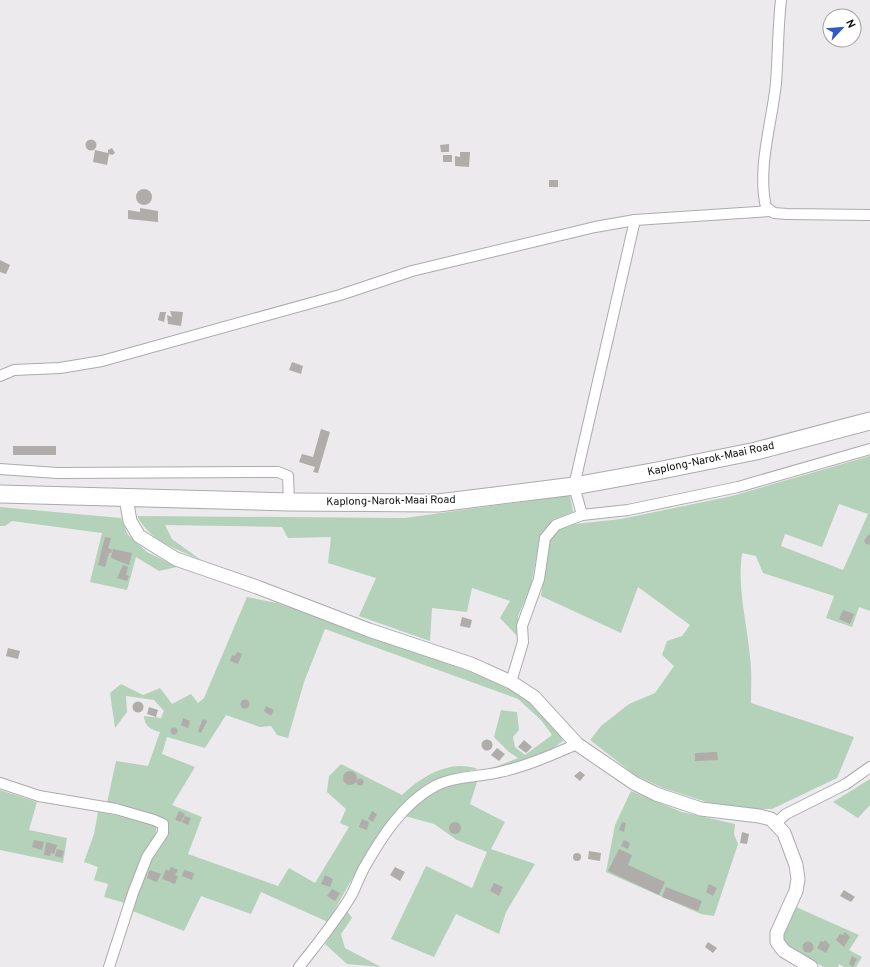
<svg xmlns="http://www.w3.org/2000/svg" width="870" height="967" font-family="Overpass,sans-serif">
	<rect width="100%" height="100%" fill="#edeaee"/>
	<g fill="#b4d1b9" fill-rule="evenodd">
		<path d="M870,456V611L859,607L852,627L826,618L834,596L763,573L756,556L742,553C737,589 747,622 750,657C752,672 751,688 751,703L854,737L837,778L772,809H742L716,805L663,788L635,775L590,740L601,726L629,704L655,693L674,666L662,655L667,641L682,636L690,625L638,587L621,633L541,596L549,540L558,530L575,524L621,519L732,496ZM839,504L868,514L843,570L781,546L785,534L822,547Z"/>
		<path d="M570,495L573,512L553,520L540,537L531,586L518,616V637L500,618L510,601L472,588L467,612L432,608L430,641L359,616L376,578L328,563L331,537L288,538L282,527L165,525L172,539L201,560C175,548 151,542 137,516L405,518Z"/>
		<path d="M0,507L121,518L128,535L147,552L177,567L159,571L136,557L127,590L90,582L102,533L12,521L5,526H0Z"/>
		<path d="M247,597L277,603L510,686C532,702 554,715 563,741C542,758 516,765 490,769L518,758L509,752L494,737L501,710L517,712L519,730L513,737L515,747L525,755L552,735L541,720L518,699L325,629L304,682L288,738L277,735L271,726L260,727L226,715L205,748L167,737L162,754L195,767L172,805L202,817L188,854L278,886L289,868L315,883L349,827L340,823L346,809L327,792L329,776L341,764L402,795C422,776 450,759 478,769C462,772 446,775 431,783C389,804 352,881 328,922L261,892L251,914L201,896L184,931L130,910L150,858L168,834L167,824L107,803L116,761L148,766L160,732C150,729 145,727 144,716L161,718L164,711L154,700L126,696L127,712L115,728L110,693L121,684L143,695L160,688L172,704L191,694L198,703L204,698Z"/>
		<path d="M478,779L470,804L505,822L491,849L535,864L506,912L499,934L456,914L434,957L391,939L426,866L472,888L487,852L457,840L434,824L405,816C430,791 443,784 478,779Z"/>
		<path d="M870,779V805L858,818L833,802Z"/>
		<path d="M0,790L37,802L29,830L67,838L63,863L0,850Z"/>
		<path d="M631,791L682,812L735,824L734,834L738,844L714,916L701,914L606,872L615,825Z"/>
		<path d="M98,812L152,822L156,826V833L146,851L125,903L104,897L108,884L94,880L98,867L84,862L94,834Z"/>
		<path d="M796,907L859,935L849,950L862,957L856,967H844L839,964L838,967H824L784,945L782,937Z"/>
		<path d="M347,911L352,918L341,934L345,948L381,967L347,964L325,944Z"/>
	</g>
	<g fill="#afaca9">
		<circle cx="91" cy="145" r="5.5"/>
		<path d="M449,144V152H441L440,145Z"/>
		<path d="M112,148L115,153L112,155L109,154L107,165L93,162L95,150L108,153V150Z"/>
		<path d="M460,152H470L469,167L455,166V156L460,157Z"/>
		<rect x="443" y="155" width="9" height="7"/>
		<rect x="549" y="180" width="9" height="7"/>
		<circle cx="144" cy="197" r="8"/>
		<path d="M140,208L158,211V222L128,219V210L140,212Z"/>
		<path d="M0,260L10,265L6,274L0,272Z"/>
		<path d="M170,311L183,312L181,326L168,324L167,315L172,317Z"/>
		<path d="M160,312H166L164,322L158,320Z"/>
		<path d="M292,362L303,366L301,374L289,370Z"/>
		<path d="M321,429L330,432L318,473L313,472L315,467L299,462L302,454L313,457Z"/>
		<rect x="13" y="446" width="43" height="9"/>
		<path d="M868,535H870V545L866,544L864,541Z"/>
		<path d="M105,537L111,538L108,548L112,550L111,553H109L105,567L98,565Z"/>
		<path d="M113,549L132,553L129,565L111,558Z"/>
		<path d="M123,565L128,567L126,575L129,576L127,581L117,578Z"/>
		<path d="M843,610L854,614L850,624L839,619Z"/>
		<path d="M462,617L472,620L470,628L460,626Z"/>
		<path d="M8,648L20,651L18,659L6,656Z"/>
		<path d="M237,652L242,654L238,664L230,661L232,655L235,656Z"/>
		<circle cx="245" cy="704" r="4.5"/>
		<circle cx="138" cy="707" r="5.5"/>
		<path d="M266,706L274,710L271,716L264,711Z"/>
		<path d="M149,707L158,710L156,717L147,714Z"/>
		<path d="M183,718L190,721L188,728L181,725Z"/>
		<path d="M203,719L207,721L201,733L198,731Z"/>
		<circle cx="174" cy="731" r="3.5"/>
		<circle cx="487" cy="745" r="5.5"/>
		<path d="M524,740L532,747L526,753L518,747Z"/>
		<path d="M497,748L505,754L499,761L491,755Z"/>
		<path d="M717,752L718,760L695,761V753Z"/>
		<path d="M580,771L585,775L580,781L574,776Z"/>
		<circle cx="350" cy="778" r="7"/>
		<circle cx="360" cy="782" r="3.5"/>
		<path d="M179,811L185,814L181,822L175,820Z"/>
		<path d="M372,811L377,814L373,822L368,819Z"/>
		<path d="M185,816L191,818L188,825L182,822Z"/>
		<path d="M362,819L369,822L367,830L359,827Z"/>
		<circle cx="455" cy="828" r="6"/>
		<path d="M622,822L626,823L624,832L619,830Z"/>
		<path d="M742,832L749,834L747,844L740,843Z"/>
		<path d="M34,840L44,842L42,850L32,847Z"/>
		<path d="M624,840L630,843L628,849L621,846Z"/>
		<path d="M46,842L57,845L54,854L51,853L50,856L44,855Z"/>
		<path d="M57,849L64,851L62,858L55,856Z"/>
		<path d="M619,849L632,855L628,865L665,882L659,895L608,871Z"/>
		<path d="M589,851L601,853L600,861L588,859Z"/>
		<circle cx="577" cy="857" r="4"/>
		<path d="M171,867L178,870L175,875L178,876L175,884L162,879L166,869L169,871Z"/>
		<path d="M395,867L405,872L400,881L390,875Z"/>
		<path d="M150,870L161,874L157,882L147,878Z"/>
		<path d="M184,870L194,873L192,880L182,876Z"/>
		<path d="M325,875L333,879L330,887L321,884Z"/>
		<path d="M494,883L503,887L499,896L490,891Z"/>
		<path d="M709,884L717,888L713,896L706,892Z"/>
		<path d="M666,887L702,901L698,911L662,897Z"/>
		<path d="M332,889L340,893L335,901L327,896Z"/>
		<path d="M844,890L855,897L851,902L840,896Z"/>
		<path d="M845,932L850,937L844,947L836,940L840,934L843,935Z"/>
		<path d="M825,940L830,945L826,953L817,948L821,941L824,942Z"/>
		<circle cx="808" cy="947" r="5.5"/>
		<path d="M708,942L717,948L713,953L705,947Z"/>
		<path d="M852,956L857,959L853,967L849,964Z"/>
	</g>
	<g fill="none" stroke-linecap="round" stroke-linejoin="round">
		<g stroke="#acaaad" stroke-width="12">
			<g id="street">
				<path d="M781,0C778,27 778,55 776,83C772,123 757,167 766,207L774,213L787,214L870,215"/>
				<path d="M0,376L14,370L60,368L102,361L340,295L412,271L595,227L635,220L770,211"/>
				<path d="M0,469L57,473L278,472L288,476L289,502"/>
				<path d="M582,515L574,486L635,220"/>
				<path d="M511,682L523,642L522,626L539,579L545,538L556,525L582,515L628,510L738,487L870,449"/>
				<path d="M0,783L39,796L116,809L154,820L163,824V833L147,857L133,893L109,967"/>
				<path d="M776,823L786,814L846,784L870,767"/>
				<path d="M299,967C317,944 336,921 351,896C356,887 359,877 364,868C381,838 403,803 435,786C455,776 479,777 500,772C527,766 552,755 577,744"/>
			</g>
		</g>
		<g stroke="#acaaad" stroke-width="15">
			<path id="secondary" d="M126,498L130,521L139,536L176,559L257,587L369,630L471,664L511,682L534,697L577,744L634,783L656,794L701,809L759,816L771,819L784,833L796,865L798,879L796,891L777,933V942L784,951L811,967"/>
		</g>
		<g stroke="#acaaad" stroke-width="19">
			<path id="highway" d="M0,494L289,502L438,503L574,486L657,471L756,451L870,421"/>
		</g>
		<use href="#street" stroke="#fff" stroke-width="10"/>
		<use href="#secondary" stroke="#fff" stroke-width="13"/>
		<use href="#highway" stroke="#fff" stroke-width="17"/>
	</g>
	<g text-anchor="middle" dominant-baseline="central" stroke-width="3.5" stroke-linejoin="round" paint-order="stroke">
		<g font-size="11" fill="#111011" stroke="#fff">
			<text transform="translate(711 459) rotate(-12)">Kaplong-Narok-Maai Road</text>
			<text transform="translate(391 501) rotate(-1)">Kaplong-Narok-Maai Road</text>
		</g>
	</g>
	<g transform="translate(842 28) rotate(64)"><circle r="19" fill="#ffffff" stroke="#a09fa0"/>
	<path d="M0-3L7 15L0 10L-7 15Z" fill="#2e5ac9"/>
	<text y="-6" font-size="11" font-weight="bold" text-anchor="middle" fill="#111011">N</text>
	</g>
</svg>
